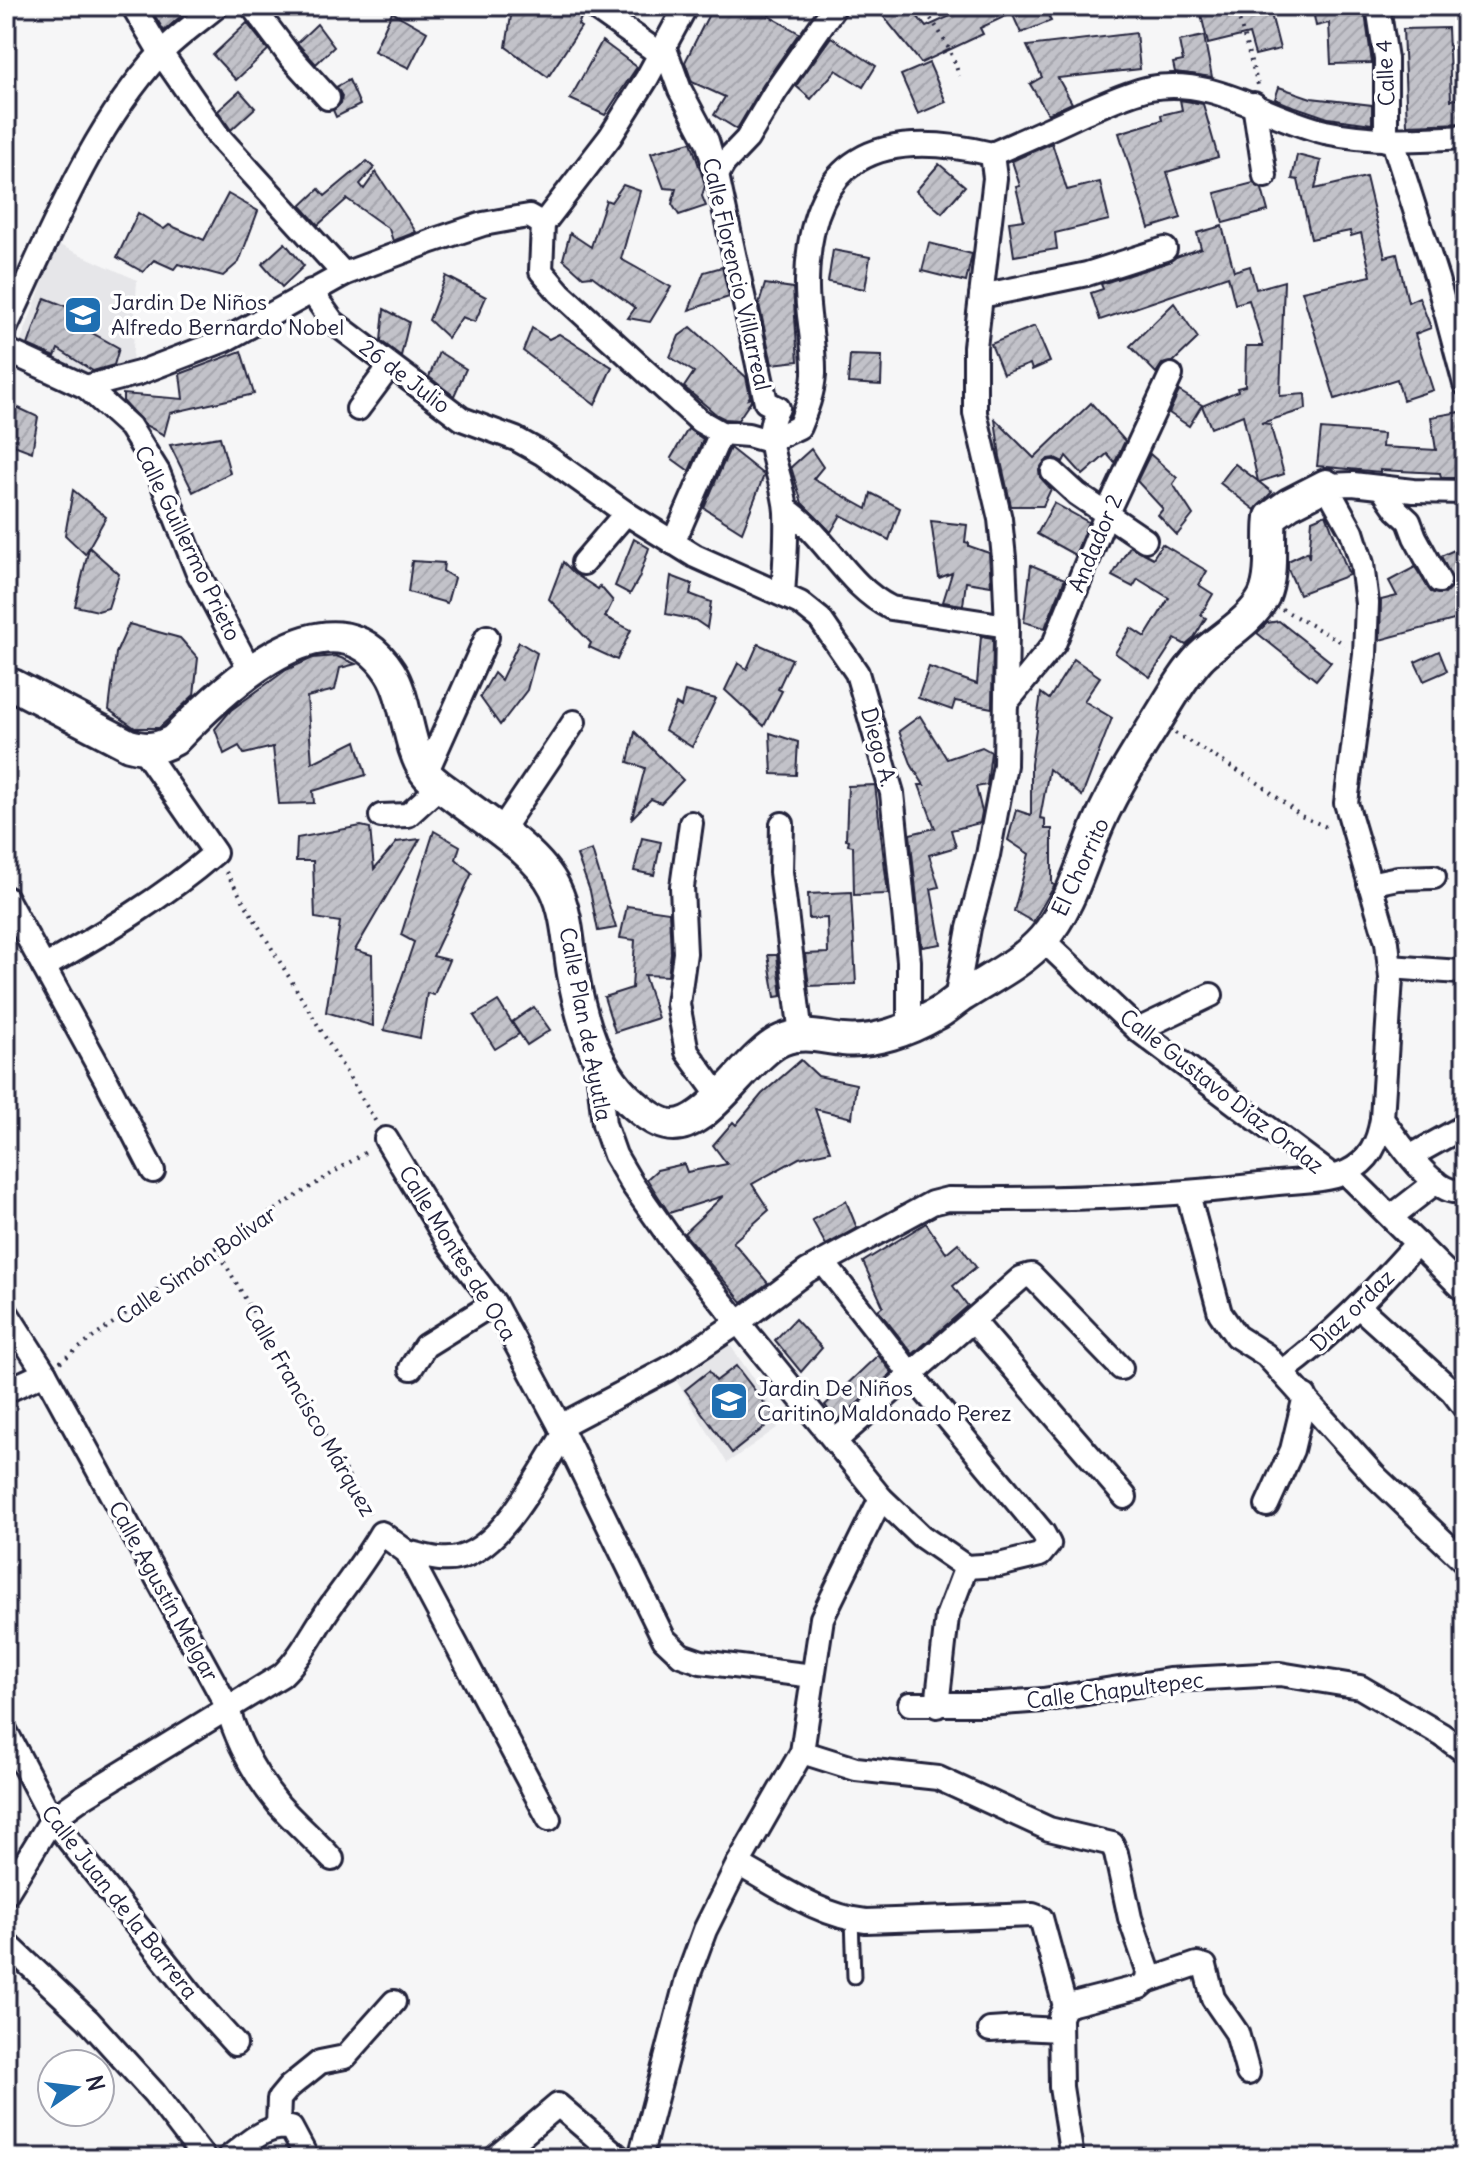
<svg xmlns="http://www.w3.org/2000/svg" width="1471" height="2164" font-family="Delius,sans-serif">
	<defs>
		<pattern id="building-hatch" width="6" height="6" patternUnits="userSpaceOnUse" patternTransform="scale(2)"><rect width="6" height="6" fill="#c2c2c9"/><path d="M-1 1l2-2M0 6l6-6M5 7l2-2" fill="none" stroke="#a6a6ae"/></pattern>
	</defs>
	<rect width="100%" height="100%" fill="#f6f6f7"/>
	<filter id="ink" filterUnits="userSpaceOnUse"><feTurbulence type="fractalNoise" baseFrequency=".0125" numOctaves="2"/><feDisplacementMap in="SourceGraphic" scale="16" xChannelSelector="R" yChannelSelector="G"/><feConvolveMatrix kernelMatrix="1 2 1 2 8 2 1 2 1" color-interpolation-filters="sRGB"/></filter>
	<g filter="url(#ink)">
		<g fill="#e6e6e9">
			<path d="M57,244L137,280L132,365L89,380L18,349Z"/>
			<path d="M730,1345L784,1423L727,1463L676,1380Z"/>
		</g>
		<g fill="url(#building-hatch)" stroke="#22223b" stroke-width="2">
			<path d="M149,6H192L164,31Z"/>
			<path d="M517,6H562L581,18L578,25L581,27L548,77L506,47L511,16Z"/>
			<path d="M713,6H776L769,16L799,33L763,85L737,129L714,115L725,97L692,82L685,62Z"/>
			<path d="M875,6H909L926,27L972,6H1043L1051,21L1021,33L1012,13L980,28L983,34L921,63Z"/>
			<path d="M1199,6H1269L1280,49L1255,55L1249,34L1208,44Z"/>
			<path d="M1312,6H1364L1372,63L1331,64L1329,23L1316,26Z"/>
			<path d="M392,12L427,32L409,68L374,51Z"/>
			<path d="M247,23L268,50L236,80L213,55Z"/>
			<path d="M317,24L334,47L316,64L297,43Z"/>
			<path d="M1448,28L1451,100L1465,98V123L1407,125L1403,29Z"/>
			<path d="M1136,33L1140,69L1058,78L1072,103L1048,114L1030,84L1042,77L1027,46Z"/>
			<path d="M1204,36L1212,77L1175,72L1173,63L1183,61L1179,41Z"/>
			<path d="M831,37L876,66L863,87L836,70L811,99L796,86Z"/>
			<path d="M602,41L637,67L605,115L570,99Z"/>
			<path d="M929,63L946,102L918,114L901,75Z"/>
			<path d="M349,80L360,105L336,117L333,110L341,103L342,96L336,87Z"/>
			<path d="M1279,87L1311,98L1372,105V124L1328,118L1287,104L1275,99Z"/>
			<path d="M240,91L255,108L231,130L218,111Z"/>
			<path d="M1180,100L1203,104L1218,157L1167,172L1181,218L1149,228L1119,133L1162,120L1161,115L1182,110Z"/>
			<path d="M691,142L703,178L705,186L702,196L706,206L679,215L672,204L676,189L664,188L651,153Z"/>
			<path d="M1052,143L1067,190L1100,182L1109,220L1055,233L1057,249L1014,256L1009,222L1024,220L1016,187L1020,186L1012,161Z"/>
			<path d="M1297,155L1321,161L1315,189L1366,177L1385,257L1397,254L1408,302L1419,297L1431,328L1415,334L1433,390L1403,400L1397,379L1335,399L1302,291L1371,276L1361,233L1351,236L1350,231L1311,239L1298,180L1292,179Z"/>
			<path d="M367,161L374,168L360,184L364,189L376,172L416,232L393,241L389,229L347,199L318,225L301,206L319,189L325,196Z"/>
			<path d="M939,164L965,186L942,213L916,191Z"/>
			<path d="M1253,183L1262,189L1268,211L1223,223L1215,193Z"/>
			<path d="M623,185L640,191L621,259L671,287L650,322L628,318L635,308L592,276L583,277L563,259L570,233L591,247L606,200L611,202Z"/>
			<path d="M228,194L258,211L239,262L223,276L178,264L174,269L154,260L143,272L117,257L138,213L164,229L169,225L204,240Z"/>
			<path d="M1222,226L1234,271L1250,266L1256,289L1284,281L1280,396L1305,394L1306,409L1261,423L1270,424L1284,474L1259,482L1272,492L1255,510L1220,483L1235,464L1258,481L1243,415L1211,428L1202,406L1238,391L1237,388L1245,386L1246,346H1263L1249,300L1235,304L1228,276L1100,320L1091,293L1103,289L1101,284L1169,262L1176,257L1201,248L1197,233Z"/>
			<path d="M285,243L304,266L282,287L262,264Z"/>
			<path d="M929,243L972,254L966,282L922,271Z"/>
			<path d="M833,250L870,257L865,289L828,282Z"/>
			<path d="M722,267L729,297L689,310L704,272Z"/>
			<path d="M446,276L486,297L475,322L462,317L448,338L429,320Z"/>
			<path d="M765,284L793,288L798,361L772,364L759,304Z"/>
			<path d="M45,298L73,309L69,320L119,348L114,365L93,371L58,349L55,357L28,345Z"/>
			<path d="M1174,303L1198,338L1173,362L1162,364L1156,373L1130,346Z"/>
			<path d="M384,309L409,322L401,356L381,341Z"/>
			<path d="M1035,326L1050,362L1032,370L1030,364L1003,374L991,344Z"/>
			<path d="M691,327L746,377L750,396L748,399L751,398V401L738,420L725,419L717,415L684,387L694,372L670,357L679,336Z"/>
			<path d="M532,328L549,339L559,334L612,367L595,405L523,351Z"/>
			<path d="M241,351L254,394L170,413L164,435L145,425L123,401V394L183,399L180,374Z"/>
			<path d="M439,352L466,369L454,396L429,377Z"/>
			<path d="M850,355L882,356L881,385L848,383Z"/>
			<path d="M1179,391L1202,405L1189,426L1169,413Z"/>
			<path d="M6,402L38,417L32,452L6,442Z"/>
			<path d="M1091,403L1125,441L1116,460L1114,462L1107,454L1083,475L1066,456L1063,462L1055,458L1048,459L1039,470L1040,477L1051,489L1043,506H1011L1000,457L995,419L1034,458Z"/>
			<path d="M1465,411V478H1441L1440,473L1380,470V472L1317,466L1321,429L1383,434L1382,447L1436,450L1431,417Z"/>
			<path d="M688,429L703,439L689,471L671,458Z"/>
			<path d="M220,437L230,473L193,492L170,445Z"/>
			<path d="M730,448L764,475L742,532L704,508Z"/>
			<path d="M811,449L823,467L813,479L867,509L871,493L900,508L889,540L841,515L831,532L802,503L791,467Z"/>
			<path d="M1150,454L1177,478L1173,484L1193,515L1177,535L1158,515L1163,509L1137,481Z"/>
			<path d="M73,490L106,517L89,547L119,574L108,608L98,611L75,606L89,548L85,554L65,535Z"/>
			<path d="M1054,503L1088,522L1075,555L1037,534Z"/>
			<path d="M1326,514L1349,575L1299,594L1288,569V561L1307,552L1309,558L1312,520Z"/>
			<path d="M931,521L967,525L965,542L969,543V546L989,553L991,586L966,582L963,605L943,602L952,573L939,578Z"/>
			<path d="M634,539L649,548L639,578L630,594L615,586Z"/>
			<path d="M1162,544L1207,571L1199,585L1213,594L1201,615L1206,618L1193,639L1186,645L1175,639L1150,677L1115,653L1131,628L1145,637L1169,598L1138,579L1133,587L1112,576L1130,546L1153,558Z"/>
			<path d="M1465,545V617L1380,640L1381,600L1397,596L1389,581L1415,567L1431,592L1445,594L1450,589L1453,581L1441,556Z"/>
			<path d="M412,561L444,563L443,571L454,578L447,603L408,592Z"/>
			<path d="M563,562L575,574L598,589L600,586L613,601L605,617L631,630L617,660L589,647L591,643L549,599Z"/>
			<path d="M1031,565L1065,579L1045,628L1024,622Z"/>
			<path d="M671,576L692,584L690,594L711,602L707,628L695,620L666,614Z"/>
			<path d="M1279,621L1331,662L1316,680L1257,633L1267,623Z"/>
			<path d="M129,624L180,638L198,658L194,695L159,728H135L109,710L116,653Z"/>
			<path d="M981,636L993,638L992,708L955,701L952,710L918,698L929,667L977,684Z"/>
			<path d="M519,642L537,653L527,690L500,725L480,697L494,673L501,680Z"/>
			<path d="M758,644L792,659L778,689L782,691L764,726L725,690L738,663L747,669Z"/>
			<path d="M1439,651L1447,671L1424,681L1415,662Z"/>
			<path d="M336,656L356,664L340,668L335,690L307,697L312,763L356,741L366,775L313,791L314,803L279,804L273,747L244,754L239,746L224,754L215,729L231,710L286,670L313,658Z"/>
			<path d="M1074,659L1100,677L1084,701L1112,718L1082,796L1049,769L1040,818L1045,819V829H1052V884L1055,885L1033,922L1014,911L1029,854L1008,840L1016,810L1031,815V764L1041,693L1049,699Z"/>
			<path d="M685,691L716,699L692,747L665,730L676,704L681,707Z"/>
			<path d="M920,716L947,759L982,747L991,752L987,785L976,787L982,812L980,823L951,830L956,847L929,855L939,887L931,889L941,944L922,947L910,834L935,828L919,785H924L912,766L899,731Z"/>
			<path d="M635,732L683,780L661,803L651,799L632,818L645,768L628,762Z"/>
			<path d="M770,733L798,742L796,775L772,774Z"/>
			<path d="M875,785L888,894L854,895L853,846L848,845L849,840L846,839L848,786Z"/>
			<path d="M361,826L370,828L374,869L397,842L420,839L355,950L372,955L373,1026L326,1012L340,922L315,918L313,861H296L297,838Z"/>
			<path d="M434,831L460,846L456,859L472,873L433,956L449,960L434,995L427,993L420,1038L384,1030L414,942L401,935Z"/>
			<path d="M642,838L661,842L654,875L634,871Z"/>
			<path d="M592,850L616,928L598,931L590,891L577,855Z"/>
			<path d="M851,892L856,984L809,986L805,954L828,953L827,918L809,919L808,894Z"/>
			<path d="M627,906L669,912L671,952L668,976L644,975L658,1018L615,1032L604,997L632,988L635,940L620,938Z"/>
			<path d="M768,955H777L782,996L775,997Z"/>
			<path d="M498,1001L519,1034L495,1049L474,1016Z"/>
			<path d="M534,1007L550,1030L527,1045L512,1022Z"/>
			<path d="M801,1060L818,1076L856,1084L852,1118L815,1109L830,1151L799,1158L752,1184L769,1210L733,1242L768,1283L742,1302L684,1233L723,1196L669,1213L647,1179L657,1170L684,1164L687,1172L727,1164L713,1145L733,1122L736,1125L762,1094Z"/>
			<path d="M846,1201L857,1228L826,1245L812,1220Z"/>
			<path d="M926,1223L946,1253L958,1243L976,1267L953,1286L968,1306L913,1354L878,1310L883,1306L863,1262Z"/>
			<path d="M795,1319L822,1348L801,1372L775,1340Z"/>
			<path d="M878,1355L892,1373L837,1421L825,1405Z"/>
			<path d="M736,1366L776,1418L732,1453L685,1390L709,1371L716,1381Z"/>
		</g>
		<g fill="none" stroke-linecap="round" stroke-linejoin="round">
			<g stroke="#22223b" stroke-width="17">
				<path id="lane" d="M852,1919L854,1977"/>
			</g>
			<g stroke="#22223b" stroke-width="28">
				<g id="street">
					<path d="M133,6L161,53L219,137L344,274"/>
					<path d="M252,6L289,55L328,98"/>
					<path d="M592,6L660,54"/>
					<path d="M686,6L647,78L610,137L543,224L541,271L560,293L700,421L721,433L748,435L769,441L799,427C806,410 813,393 814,374C815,343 806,312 807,282C809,156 878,127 992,154"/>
					<path d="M1378,6L1386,59V140"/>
					<path d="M664,46L680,90L707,141L717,175L766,402L778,408C758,441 784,475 786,512C787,540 785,567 783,594"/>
					<path d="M1254,104L1265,176"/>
					<path d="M1393,141L1437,279L1465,384"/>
					<path d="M992,154C1022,141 1052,128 1081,114C1103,105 1126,93 1150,88C1214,76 1266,118 1325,132C1372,142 1417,140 1465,137"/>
					<path d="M717,175L724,163L747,139L775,92L835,6"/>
					<path d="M311,291L333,322L462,419L516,439L543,454L626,513L695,556L800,603L820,619L857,673L892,793L909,961V1028"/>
					<path d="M981,296L1087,274L1165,249"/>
					<path d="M6,327C50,235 91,129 160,54C177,36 199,21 217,6"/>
					<path d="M6,350L86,387L139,373L225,340L344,274L432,241L483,224L511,219L529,216L543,224"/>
					<path d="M86,387L130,427L158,472L197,571L250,670"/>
					<path d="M358,409L390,366"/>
					<path d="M1053,472L1077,494L1145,540"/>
					<path d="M1381,487L1397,510L1409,521L1415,537L1439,581"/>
					<path d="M786,509C826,535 846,586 891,608L1007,626"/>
					<path d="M673,543L721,433"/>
					<path d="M583,563L626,513"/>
					<path d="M1006,703L1054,644L1106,515L1171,375"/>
					<path d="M426,773L487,637"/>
					<path d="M381,816L408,815L440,786"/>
					<path d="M691,823L682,887L685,953L678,1004L687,1052L719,1096"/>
					<path d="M782,824L781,872L801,1035"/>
					<path d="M500,832L574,722"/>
					<path d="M1369,884L1398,878L1434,877"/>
					<path d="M6,898L106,1080L153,1171"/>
					<path d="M1043,940L1138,1030L1332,1176"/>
					<path d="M44,967C105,932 162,899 215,853L143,749"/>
					<path d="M1390,967L1460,972"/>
					<path d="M956,1000L969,928L988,855L1005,765L1007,626L1004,558L1000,519L975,413V347L995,178L992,154"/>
					<path d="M1138,1030L1211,995"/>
					<path d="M597,1059L604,1124L615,1155L632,1184L670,1238L881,1498L921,1536L966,1567L999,1565L1040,1555L1049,1544L1043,1533L910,1373L823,1262"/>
					<path d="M1382,1119C1397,1139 1428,1186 1453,1191C1455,1191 1462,1190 1465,1189"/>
					<path d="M386,1139L449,1244L494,1303L560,1426L664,1639L681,1655L701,1662L813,1676"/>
					<path d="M1411,1156L1465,1126"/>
					<path d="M1346,1173L1465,1291"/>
					<path d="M1188,1194L1220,1313L1236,1336L1266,1355L1374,1475L1465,1562"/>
					<path d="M1391,1217L1436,1182"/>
					<path d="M1359,1307L1452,1391L1465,1408"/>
					<path d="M6,1312L45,1373L227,1706C237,1742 255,1776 279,1805C296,1824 315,1840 332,1859"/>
					<path d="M973,1321L1125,1497"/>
					<path d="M411,1368L425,1346L494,1303"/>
					<path d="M1282,1372C1333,1335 1375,1290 1417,1243"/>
					<path d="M6,1391L45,1373"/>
					<path d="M560,1426L668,1369L739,1322L807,1271L932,1203L948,1199C1056,1200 1162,1197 1269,1184C1293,1181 1325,1182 1347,1172C1370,1161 1378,1143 1382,1119L1391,978L1387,942L1346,803L1365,655L1367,603L1362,564L1352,532L1326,485L1353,484L1413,491L1465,492"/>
					<path d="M835,1441L1021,1278L1031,1275L1121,1368"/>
					<path d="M1267,1505L1292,1450L1305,1396"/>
					<path d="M407,1552C424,1556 443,1563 461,1557C505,1544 539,1472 563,1436"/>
					<path d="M910,1704H988L1043,1700L1169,1680L1280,1674L1360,1687L1442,1735L1465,1752"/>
					<path d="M937,1706L947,1617L966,1567"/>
					<path d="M6,1732L52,1819L204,2010L235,2044"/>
					<path d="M802,1752L856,1769L938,1778L1049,1829L1112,1844L1116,1853L1130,1918L1148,1970L1147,1981"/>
					<path d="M738,1864C779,1886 819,1916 866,1921L1033,1915L1041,1918L1065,2006"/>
					<path d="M6,1894L52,1819L83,1797L282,1675C302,1656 314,1630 330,1607C348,1582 366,1559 381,1533L407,1552L549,1819"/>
					<path d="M6,1943L88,2020L154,2093L204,2158"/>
					<path d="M1065,2006L1140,1987L1147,1981L1197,1964L1205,1966L1213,1998L1237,2033L1248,2073"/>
					<path d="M1065,2006L1060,2017L1061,2087L1072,2158"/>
					<path d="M990,2030L1020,2028L1060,2030"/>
					<path d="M278,2126L279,2099L289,2087L320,2062L345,2057L394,2002"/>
					<path d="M228,2158C248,2143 265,2124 291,2128L307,2158"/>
					<path d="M495,2158L558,2105L620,2158"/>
					<path d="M640,2158L687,1979L705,1930L738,1864L802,1752L822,1618L881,1498"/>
				</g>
			</g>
			<g stroke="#22223b" stroke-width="36">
				<path id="secondary" d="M6,684L13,685L129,745C147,750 158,749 174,740C220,692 332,581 390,672C407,698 407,745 425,772C431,781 443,788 452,795C484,820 537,851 555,888C568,915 568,945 573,974C581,1019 595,1069 629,1100C640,1109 652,1121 666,1124C705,1135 746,1055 782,1040C803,1031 822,1038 843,1040C874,1043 909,1030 935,1015C945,1010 954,1001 964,995C990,978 1022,963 1043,939C1068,910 1079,872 1093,837C1109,796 1133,759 1156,722C1170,700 1183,675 1201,656C1221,637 1251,622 1264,596C1274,572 1268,542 1271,517L1289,504L1326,485"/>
			</g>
			<g stroke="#22223b" stroke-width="4" stroke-dasharray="2 6" stroke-linecap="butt">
				<path d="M921,6C938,27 952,50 959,76"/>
				<path d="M1235,6L1258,85"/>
				<path d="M1282,609L1345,644"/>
				<path d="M1175,733L1260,784L1301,816L1331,829"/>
				<path d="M226,872L376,1122"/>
				<path d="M216,1248L372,1517"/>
				<path d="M60,1362L216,1247L369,1150"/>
			</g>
			<use href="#lane" stroke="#fff" stroke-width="11"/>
			<use href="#street" stroke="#fff" stroke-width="22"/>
			<use href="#secondary" stroke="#fff" stroke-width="30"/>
		</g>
	</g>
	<defs>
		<g id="school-square" transform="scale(2)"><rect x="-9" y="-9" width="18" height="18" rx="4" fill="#1f6fb2" stroke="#fff"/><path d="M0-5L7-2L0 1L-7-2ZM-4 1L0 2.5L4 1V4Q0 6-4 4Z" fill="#fff"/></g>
	</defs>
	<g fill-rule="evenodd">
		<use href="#school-square" x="83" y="315"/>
		<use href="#school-square" x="729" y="1401"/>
	</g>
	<g text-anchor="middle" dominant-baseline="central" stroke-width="7" stroke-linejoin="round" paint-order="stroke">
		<g font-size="22" fill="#22223b" stroke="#fff">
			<text transform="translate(1385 73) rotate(-93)">Calle 4</text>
			<text transform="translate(737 274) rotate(77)">Calle Florencio Villarreal</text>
			<text transform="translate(405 376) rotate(37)">26 de Julio</text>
			<text transform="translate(188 543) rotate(64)">Calle Guillermo Prieto</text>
			<text transform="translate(1095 543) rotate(-67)">Andador 2</text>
			<text transform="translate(879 747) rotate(75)">Diego A.</text>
			<text transform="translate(1080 867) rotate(-65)">El Chorrito</text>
			<text transform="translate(586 1024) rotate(79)">Calle Plan de Ayutla</text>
			<text transform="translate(1222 1091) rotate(38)">Calle Gustavo Díaz Ordaz</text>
			<text transform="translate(458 1253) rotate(58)">Calle Montes de Oca</text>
			<text transform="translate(196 1265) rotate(-35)">Calle Simón Bolívar</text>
			<text transform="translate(1352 1310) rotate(-44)">Díaz ordaz</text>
			<text transform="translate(310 1410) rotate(60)">Calle Francisco Márquez</text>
			<text transform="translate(164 1591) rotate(61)">Calle Agustín Melgar</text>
			<text transform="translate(1115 1690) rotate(-7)">Calle Chapultepec</text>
			<text transform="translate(120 1902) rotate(52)">Calle Juan de la Barrera</text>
		</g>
		<g font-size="22" fill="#22223b" stroke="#fff" text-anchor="start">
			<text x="111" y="302">Jardin De Niños<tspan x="111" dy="25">Alfredo Bernardo Nobel</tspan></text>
			<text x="757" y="1388">Jardin De Niños<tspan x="757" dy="25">Caritino Maldonado Perez</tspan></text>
		</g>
	</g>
	<rect width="1471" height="2164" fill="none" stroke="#fff" stroke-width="32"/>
	<rect x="16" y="16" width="1439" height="2132" fill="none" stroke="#22223b" stroke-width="3" filter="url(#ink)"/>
	<g transform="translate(76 2088) rotate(76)"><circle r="38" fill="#ffffff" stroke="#a7a7b1" stroke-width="2"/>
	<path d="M0-6L14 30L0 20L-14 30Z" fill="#1f6fb2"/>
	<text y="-12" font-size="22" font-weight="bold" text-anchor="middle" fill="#22223b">N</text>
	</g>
</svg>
